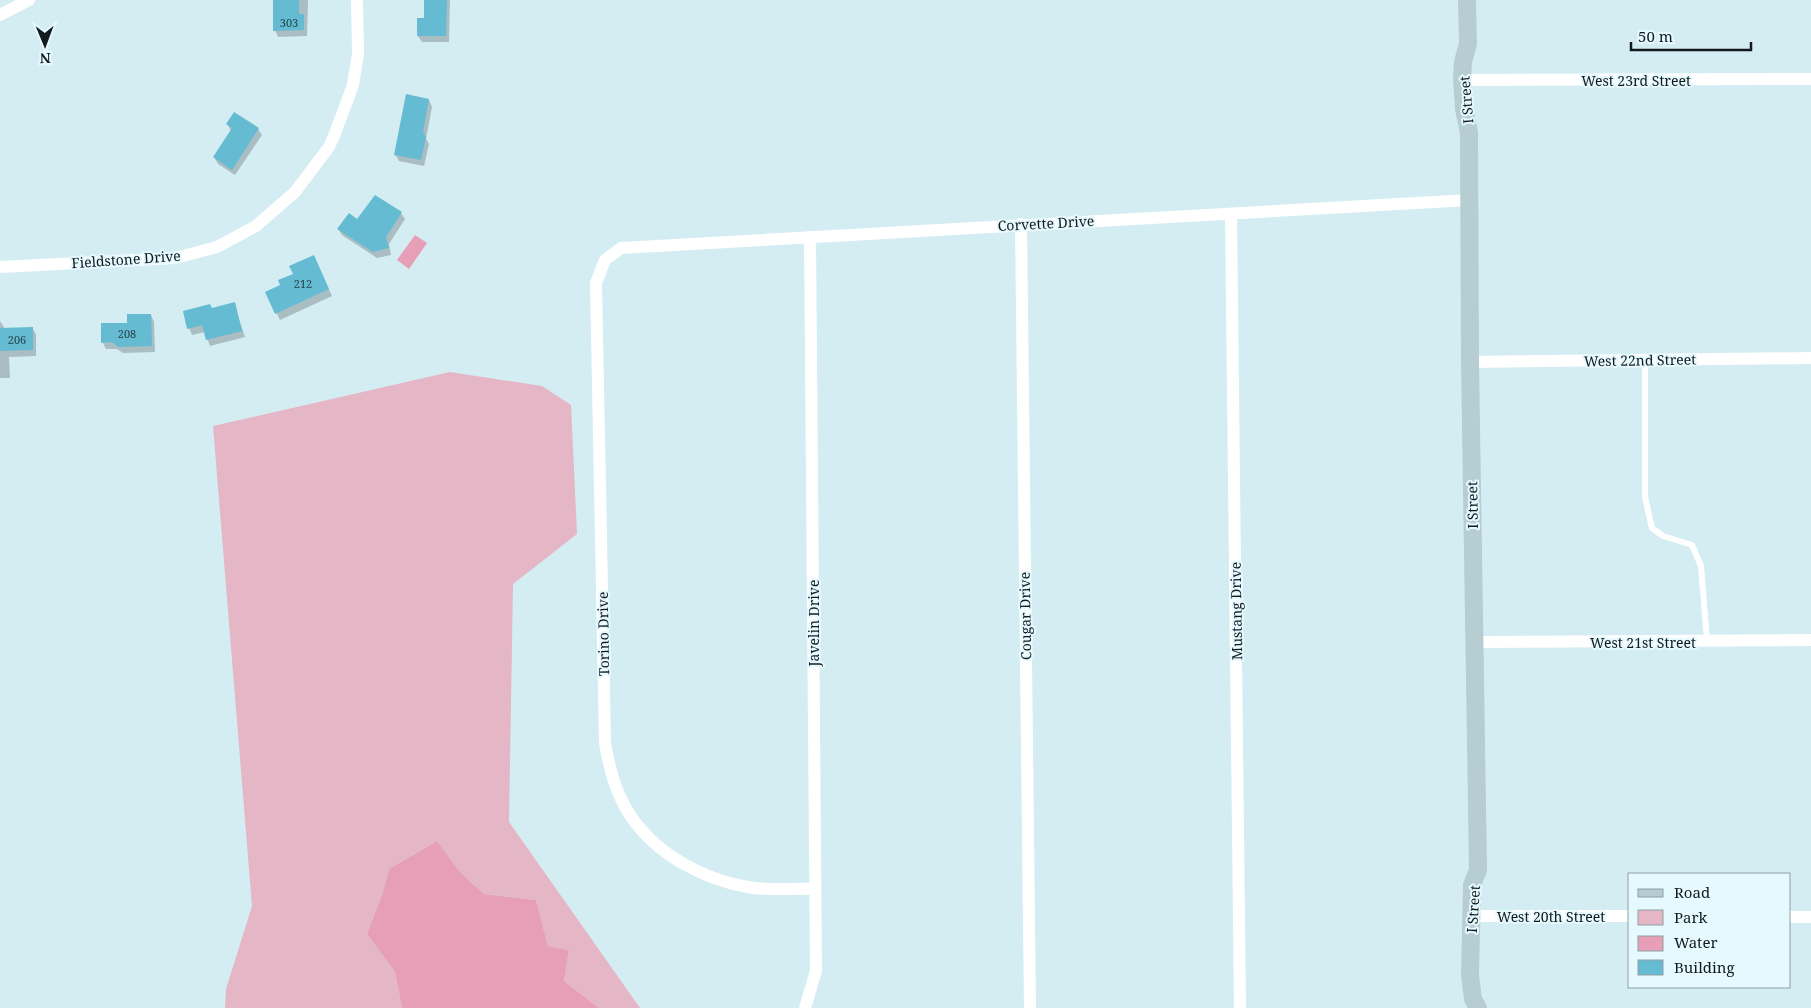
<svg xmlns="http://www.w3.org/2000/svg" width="1811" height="1008" font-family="'Noto Serif',serif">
	<rect width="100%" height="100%" fill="#d4edf3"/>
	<path fill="#e5b6c5" d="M450,372L542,386L571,405L577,534L513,584L509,822L640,1008H599L564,981L569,950L548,948L536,900L484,894L461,873L437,841L389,869L382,895L367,934L395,972L402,1008H225L226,989L252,906L213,426Z"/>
	<g fill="#e69fb7">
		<path d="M415,235L427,243L409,269L397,260Z"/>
		<path d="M437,841L461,873L484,894L536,900L548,947L569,950L564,981L599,1008H402L395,972L367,934L382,895L389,869Z"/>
	</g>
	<g fill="#0003">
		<path d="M274,0H308L307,36L278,37L275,30Z"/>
		<path d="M417,0H450L449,42H422L418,36L425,19V0Z"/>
		<path d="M429,100L432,107L426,139L429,144L424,166L399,161L395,154Z"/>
		<path d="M227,124L258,129L262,135L235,175L218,164L214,157L231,131Z"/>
		<path d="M401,213L405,219L389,244L391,255L377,258L342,235L338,229Z"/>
		<path d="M317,263L332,296L280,320L267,293L282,286Z"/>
		<path d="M234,304L245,337L210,346L205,332L192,335L189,328Z"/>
		<path d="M151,315L154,322L155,352L123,353L117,349H106L103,343Z"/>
		<path d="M0,321L5,329L32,328L36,334V356L9,357L10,378H0Z"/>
	</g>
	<g fill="#64bbd2">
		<path d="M273,0H299V14H304V30L273,31Z"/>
		<path d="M424,0H447L446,36H417V18H424Z"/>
		<path d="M406,94L429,99L423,132L426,137L421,160L394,155Z"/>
		<path d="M234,112L259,128L232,170L213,157L232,128L226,124Z"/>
		<path d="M375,195L402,212L386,237L389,248L373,252L337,229L349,213L357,219Z"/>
		<path d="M314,255L329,289L275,314L265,292L280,285L278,280L293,274L289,266Z"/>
		<path d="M235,302L242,331L206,340L202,325L187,329L183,311L210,304L212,308Z"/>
		<path d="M127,314H151L152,346L118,347L112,342L101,343V323H127Z"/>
		<path d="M33,327V350L0,351V328Z"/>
	</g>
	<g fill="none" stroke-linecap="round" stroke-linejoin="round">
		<path stroke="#fff" stroke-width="6" d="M1645,359V497L1652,528L1663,536L1692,545L1701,566L1707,641"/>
		<g stroke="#fff" stroke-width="12">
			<path d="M0,15L29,0"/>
			<path d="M1462,80L1811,79"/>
			<path d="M1231,214L1240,1008"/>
			<path d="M1021,224L1030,1008"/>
			<path d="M0,267L175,258L217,247L256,226L295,192L329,147L334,136L353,85L358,54L357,0"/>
			<path d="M1470,362L1811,358"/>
			<path d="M1475,642L1811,640"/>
			<path d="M815,889C793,888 768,891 747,887C703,879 658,855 632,818C617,797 609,768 605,743L596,283L605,260L621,248L1470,200"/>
			<path d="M1471,916H1630"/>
			<path d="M1790,917H1811"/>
			<path d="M805,1008L816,971L810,237"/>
		</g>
		<path stroke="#b6cdd2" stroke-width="18" d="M1467,0L1468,44L1463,62L1462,80L1464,109L1469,133L1470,362L1478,870L1472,885L1470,975L1473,999L1478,1008"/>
	</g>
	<g text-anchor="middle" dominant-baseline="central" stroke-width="4" stroke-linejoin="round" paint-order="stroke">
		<g font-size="11" fill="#26424a">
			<text x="289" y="22">303</text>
			<text x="303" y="283">212</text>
			<text x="127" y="333">208</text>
			<text x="17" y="339">206</text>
		</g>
		<g font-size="14" fill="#121a1d" stroke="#e5f9fe">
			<text x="1636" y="80">West 23rd Street</text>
			<text transform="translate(1466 100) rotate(-95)">I Street</text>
			<text transform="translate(1046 223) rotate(-3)">Corvette Drive</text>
			<text transform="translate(126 259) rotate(-4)">Fieldstone Drive</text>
			<text transform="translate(1640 360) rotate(-1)">West 22nd Street</text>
			<text transform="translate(1472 505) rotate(-91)">I Street</text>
			<text transform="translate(1236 611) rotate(-91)">Mustang Drive</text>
			<text transform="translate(1025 616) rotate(-91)">Cougar Drive</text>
			<text transform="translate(813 623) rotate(-90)">Javelin Drive</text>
			<text transform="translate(603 634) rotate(-91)">Torino Drive</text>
			<text x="1643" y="642">West 21st Street</text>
			<text transform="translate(1473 909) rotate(-86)">I Street</text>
			<text x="1551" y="916">West 20th Street</text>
		</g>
	</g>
	<rect x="1628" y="873" width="162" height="115" fill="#e5f9fe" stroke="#91a0a4"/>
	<rect x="1638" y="889" width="25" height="8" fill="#b6cdd2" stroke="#91a0a4"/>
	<text x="1674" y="898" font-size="15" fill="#121a1d">Road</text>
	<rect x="1638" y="910" width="25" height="15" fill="#e5b6c5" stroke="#91a0a4"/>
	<text x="1674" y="923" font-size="15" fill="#121a1d">Park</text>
	<rect x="1638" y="936" width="25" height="15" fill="#e69fb7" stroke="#91a0a4"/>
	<text x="1674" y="948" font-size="15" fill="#121a1d">Water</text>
	<rect x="1638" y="960" width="25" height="15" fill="#64bbd2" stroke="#91a0a4"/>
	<text x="1674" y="973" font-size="15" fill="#121a1d">Building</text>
	<g transform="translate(45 45) rotate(179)" stroke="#e5f9fe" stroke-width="4" paint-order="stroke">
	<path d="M0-4L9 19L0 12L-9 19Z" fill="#121a1d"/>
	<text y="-8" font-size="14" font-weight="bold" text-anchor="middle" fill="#121a1d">N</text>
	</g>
	<path d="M1631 42v8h120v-8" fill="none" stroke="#121a1d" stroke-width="2.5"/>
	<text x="1638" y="42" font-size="15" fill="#121a1d" stroke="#e5f9fe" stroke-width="4" paint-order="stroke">50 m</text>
</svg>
